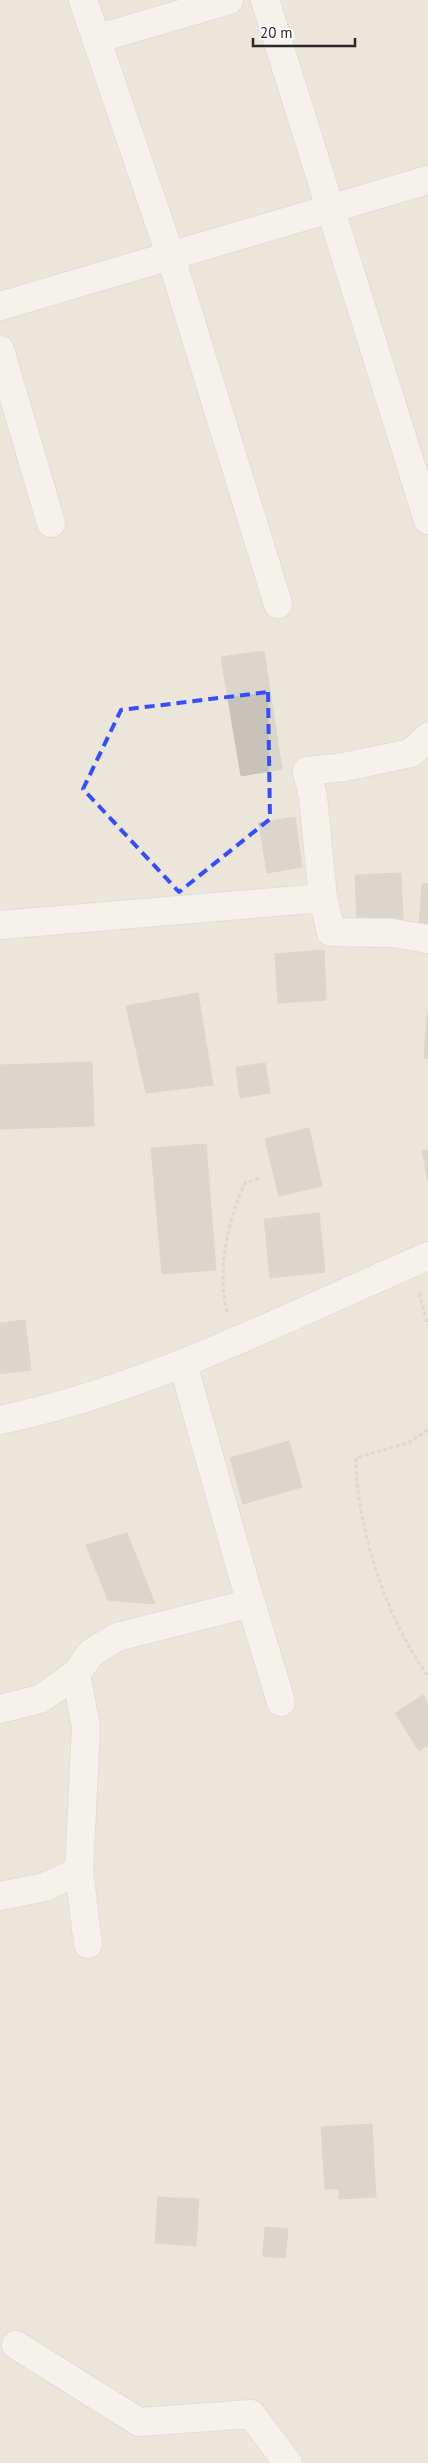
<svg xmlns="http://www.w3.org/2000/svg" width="428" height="2463" font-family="'PT Sans',sans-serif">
	<rect width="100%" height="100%" fill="#ece5da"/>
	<g fill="#c7c2ba" stroke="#c7c2b4">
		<path d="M264,651L282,769L241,776L221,657Z"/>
		<path d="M295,817L302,867L267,873L259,823Z"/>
		<path d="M401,873L403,920L357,922L355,875Z"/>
		<path d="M422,884H428V929L419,928Z"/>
		<path d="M324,950L326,1000L278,1003L275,954Z"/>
		<path d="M198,993L213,1085L146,1093L126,1006Z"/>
		<path d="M427,1014H428V1058H424Z"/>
		<path d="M92,1062L94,1126L0,1129V1065Z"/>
		<path d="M265,1063L270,1093L240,1098L236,1067Z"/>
		<path d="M309,1128L322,1186L279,1196L265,1139Z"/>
		<path d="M206,1144L216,1270L162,1274L151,1148Z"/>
		<path d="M428,1150V1181L422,1151Z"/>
		<path d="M319,1213L325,1272L270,1278L264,1219Z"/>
		<path d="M25,1320L31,1370L0,1374V1323Z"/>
		<path d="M289,1441L302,1487L243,1504L230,1458Z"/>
		<path d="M127,1533L155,1604L108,1600L86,1545Z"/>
		<path d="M423,1695L428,1703V1745L419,1751L395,1713Z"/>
		<path d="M372,2124L376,2197L339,2199V2189H325L321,2127Z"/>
		<path d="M158,2197L199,2199L196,2246L155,2243Z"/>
		<path d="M265,2227L288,2229L285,2258L263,2256Z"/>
	</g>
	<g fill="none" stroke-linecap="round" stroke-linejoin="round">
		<g stroke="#d0d2e3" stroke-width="30">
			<g id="street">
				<path d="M83,0L171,257L278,604"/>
				<path d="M265,0L428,520"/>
				<path d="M96,39L229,0"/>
				<path d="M0,306L428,180"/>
				<path d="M0,350L51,523"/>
				<path d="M323,898L331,932L392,933L428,939"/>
				<path d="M0,925L323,898L313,797L307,771L344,767L411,753L428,737"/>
				<path d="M183,1364L244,1580L281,1702"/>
				<path d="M0,1420C150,1389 288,1316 428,1256"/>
				<path d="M0,1709L40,1699L76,1674L91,1653L117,1637L251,1603"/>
				<path d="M79,1871L88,1944"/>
				<path d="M0,1896L45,1887L79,1871L86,1727L76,1674"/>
				<path d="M16,2345L139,2422L251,2414L288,2463"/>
			</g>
		</g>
		<g stroke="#c7c7c7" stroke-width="3" stroke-dasharray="4 2.5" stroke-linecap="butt">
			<path d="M419,1293L428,1325"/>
			<path d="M227,1312C217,1270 227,1222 245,1183L261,1178"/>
			<path d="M428,1430L408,1443L356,1458C356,1527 387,1620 428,1676"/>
		</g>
		<use href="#street" stroke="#fff" stroke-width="28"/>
	</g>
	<path d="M0 0H428V2463H0ZM268,692L270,819L179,892L83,789L121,710Z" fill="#ece5da" fill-opacity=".55" fill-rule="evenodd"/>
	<path fill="none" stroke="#344eff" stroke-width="4" stroke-dasharray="10 6" stroke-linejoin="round" d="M268,692L270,819L179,892L83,789L121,710Z"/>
	<path d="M253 38v8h102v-8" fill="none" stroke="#292929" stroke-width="2.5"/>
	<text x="260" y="38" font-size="15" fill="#292929" stroke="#ffffff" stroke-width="4" paint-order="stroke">20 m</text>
</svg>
